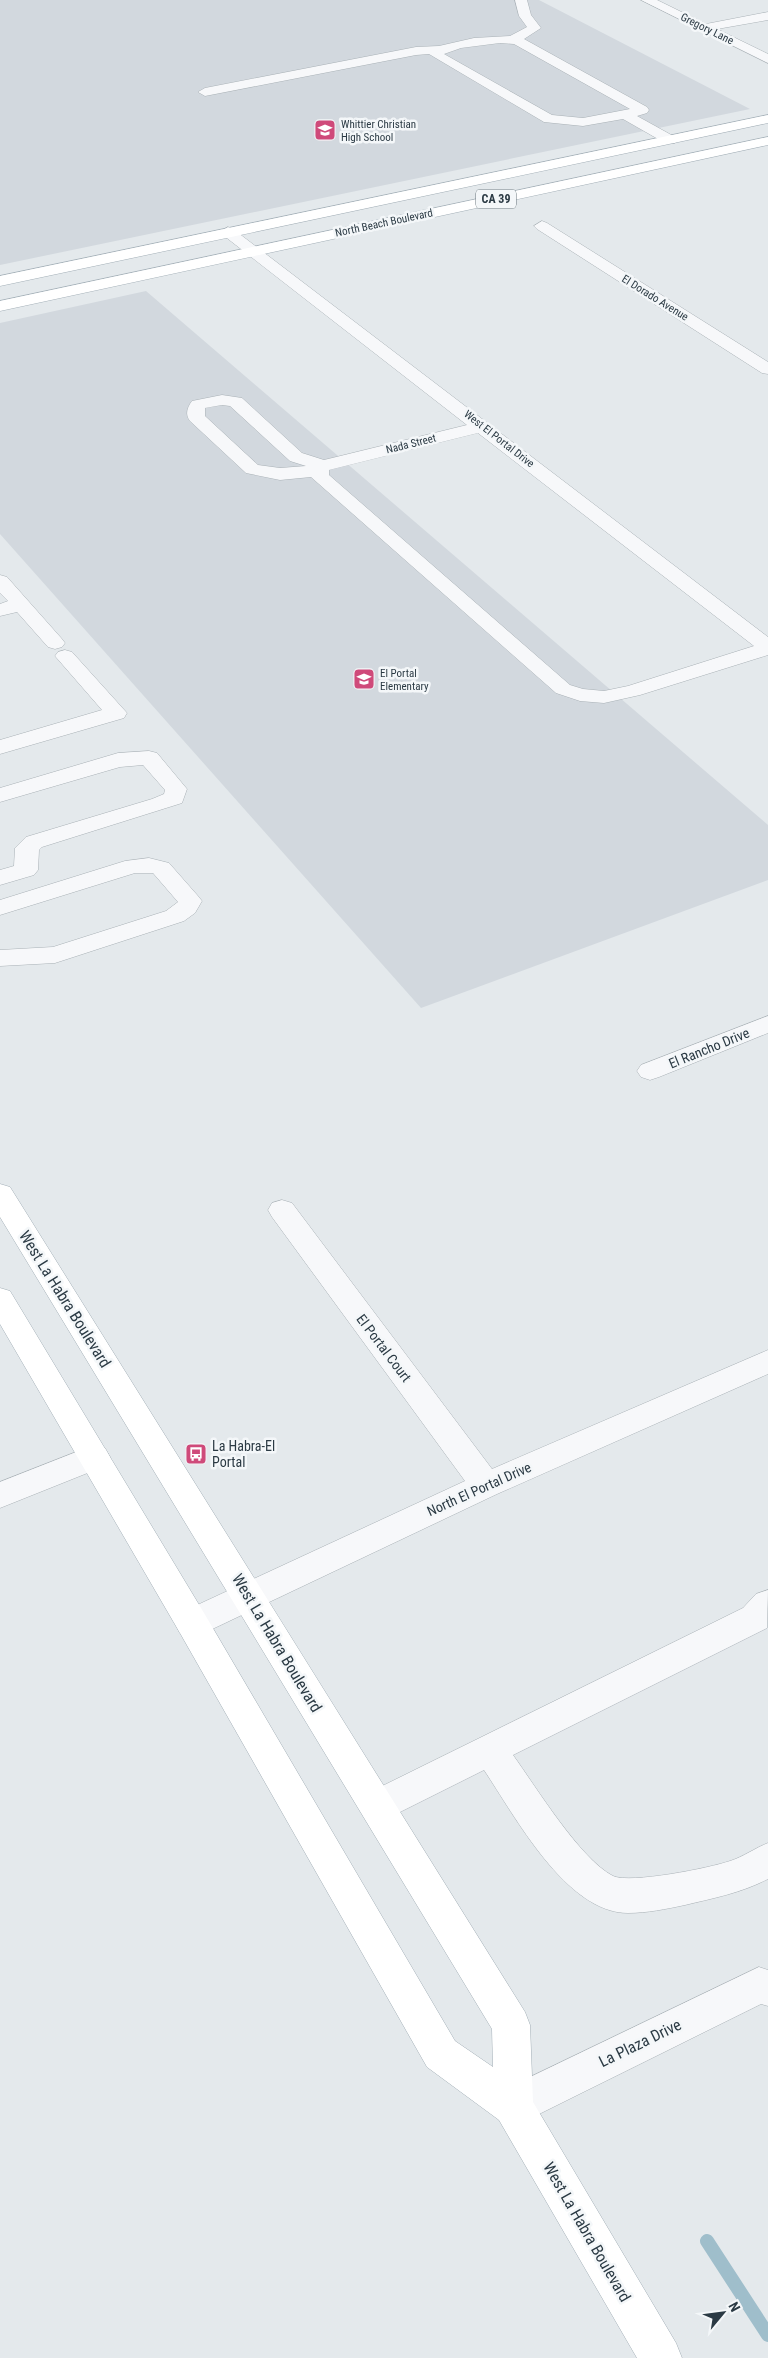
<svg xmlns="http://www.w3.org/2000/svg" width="768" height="2358" font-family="'Roboto Condensed',sans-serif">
	<rect width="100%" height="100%" fill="#e4e9ec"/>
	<g fill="#d2d8de">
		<path d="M0,0H539L750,109L0,265Z"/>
		<path d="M146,291L768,825V880L421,1008L0,534V323Z"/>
	</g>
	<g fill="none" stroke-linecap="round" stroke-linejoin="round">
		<path stroke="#9fbecb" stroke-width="14" d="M707,2241L768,2335"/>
		<g stroke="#a9b1b6" stroke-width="1">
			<g id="minor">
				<path d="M515,0H527L531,15L541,28L524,39L647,107L649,110L647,113L637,116L675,137L677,140L675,143H665L623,119L583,126L544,122L429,54L416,55L205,96L198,92L205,88L416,47L439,46L474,38L510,36L527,27L519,16ZM500,43L514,44L630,109L583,118L552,115L444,54L461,48Z"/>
				<path d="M641,0H657L706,24L768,12V20L717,29L768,54V63Z"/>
				<path d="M542,221L547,223L768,362V374L762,373L537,229L534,226Z"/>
				<path d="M228,227L233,229L768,637V655L640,695L604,703L580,701L556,693L311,477L280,480L246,473L190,421C185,414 187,408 192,401L222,395L242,398L302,453L324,460L467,425L223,235L220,232ZM222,405L230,406L290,461L306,466L280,468L258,465L205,416V408ZM478,433L754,646L628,686L604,691L583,689L570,685L329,475V470Z"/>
				<path d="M0,575L7,577L62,639L65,643L62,647L55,649L48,647L17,612L0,616V604L8,601L0,593Z"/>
				<path d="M65,650L72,652L127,713L124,718L0,754V740L102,710L55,656L58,652Z"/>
				<path d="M149,751L157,753L187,789L182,803L42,847L39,850L38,870L34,875L0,885V870L14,866L15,848L26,837L152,799L164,794L165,790L143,765L120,767L0,802V788L118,753Z"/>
				<path d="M149,858L169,863L198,896L202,901L195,913L184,921L55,963L0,966V950L53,947L166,911L178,902L153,873H135L0,915V900L125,861Z"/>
				<path d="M768,1016V1033L659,1077L650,1080L641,1077L637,1071L641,1065Z"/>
				<path d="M282,1200L292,1203L492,1469L768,1350V1374L497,1494L204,1633L192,1637L180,1633L175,1623L180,1613L465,1481L272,1217L268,1210L272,1203Z"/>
				<path d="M94,1445L105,1448L110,1457L105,1466L0,1508V1482Z"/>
				<path d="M768,1590L767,1628L513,1755C536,1787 580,1859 613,1876C630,1884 710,1868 730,1861C743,1857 755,1848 768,1843V1879C741,1893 714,1898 685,1905C666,1909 647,1913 628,1913C566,1913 515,1816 484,1770L390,1817L377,1822L364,1817L359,1806L364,1795L743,1608L756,1594Z"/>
				<path d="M759,1967L768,1970V2006L761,2004L527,2120L513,2126L499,2120L493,2106L499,2092Z"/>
			</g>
		</g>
		<g stroke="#a3afb7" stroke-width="1">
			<g id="major">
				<path d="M768,115V123L0,286V276Z"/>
				<path d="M768,137V145L0,311V301Z"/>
				<path d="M0,1184L10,1187L525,2012L530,2025L533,2102L676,2343L682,2358H637L499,2120L427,2067L180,1633L0,1324V1288L10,1291L204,1613L455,2041L493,2067L492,2029L0,1217Z"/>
			</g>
		</g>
		<use href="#minor" fill="#f7f8fa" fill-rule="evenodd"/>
		<use href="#major" fill="#fff" fill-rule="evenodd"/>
	</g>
	<defs>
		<g id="school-square" transform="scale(1.125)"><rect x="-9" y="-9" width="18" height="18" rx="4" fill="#cf4a7a" stroke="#f4f7f9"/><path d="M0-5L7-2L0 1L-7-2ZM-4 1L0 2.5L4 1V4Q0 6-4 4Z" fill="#fff"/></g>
		<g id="bus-square" transform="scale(1.125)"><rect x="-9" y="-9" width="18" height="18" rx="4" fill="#cf4a7a" stroke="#f4f7f9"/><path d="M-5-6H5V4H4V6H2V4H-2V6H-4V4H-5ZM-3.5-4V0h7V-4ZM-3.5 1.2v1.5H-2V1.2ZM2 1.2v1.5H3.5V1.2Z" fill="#fff"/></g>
	</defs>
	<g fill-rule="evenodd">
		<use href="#school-square" x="325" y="130"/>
		<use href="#school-square" x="364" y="679"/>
		<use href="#bus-square" x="196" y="1454"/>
	</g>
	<g text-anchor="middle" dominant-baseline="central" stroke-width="5" stroke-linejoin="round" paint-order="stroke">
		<g font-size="11" fill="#2b3a44" stroke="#f4f7f9">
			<text transform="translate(707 29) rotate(26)">Gregory Lane</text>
			<text transform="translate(384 223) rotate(-12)">North Beach Boulevard</text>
			<text transform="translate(655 298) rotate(32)">El Dorado Avenue</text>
			<text transform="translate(499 439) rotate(38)">West El Portal Drive</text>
			<text transform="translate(411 444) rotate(-14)">Nada Street</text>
		</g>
		<g font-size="11" fill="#2b3a44" stroke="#f4f7f9" text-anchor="start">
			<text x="341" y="124">Whittier Christian<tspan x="341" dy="13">High School</tspan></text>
			<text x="380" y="673">El Portal<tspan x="380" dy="13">Elementary</tspan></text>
		</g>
		<rect fill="#f4f7f9" stroke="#67737a" stroke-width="1" x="476" y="189.5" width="40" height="19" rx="4"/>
		<g font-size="12" font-weight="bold" fill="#2b3a44">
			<text x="496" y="199">CA 39</text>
		</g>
		<g font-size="14" fill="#2b3a44" stroke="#f4f7f9">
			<text transform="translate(709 1048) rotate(-22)">El Rancho Drive</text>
			<text transform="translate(384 1348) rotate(53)">El Portal Court</text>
			<text transform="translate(479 1489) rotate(-24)">North El Portal Drive</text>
		</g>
		<g font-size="14" fill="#2b3a44" stroke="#f4f7f9" text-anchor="start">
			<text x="212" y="1446">La Habra-El<tspan x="212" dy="16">Portal</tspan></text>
		</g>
		<g font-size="16" fill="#2b3a44" stroke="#f4f7f9">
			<text transform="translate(65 1299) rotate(58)">West La Habra Boulevard</text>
			<text transform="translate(277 1643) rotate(59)">West La Habra Boulevard</text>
			<text transform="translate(640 2043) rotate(-26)">La Plaza Drive</text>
			<text transform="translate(587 2232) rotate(60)">West La Habra Boulevard</text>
		</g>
	</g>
	<g transform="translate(723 2313) rotate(61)" stroke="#f4f7f9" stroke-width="4" paint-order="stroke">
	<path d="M0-4L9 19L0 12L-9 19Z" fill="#2b3a44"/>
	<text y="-8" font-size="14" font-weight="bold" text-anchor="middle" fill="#2b3a44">N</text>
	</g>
</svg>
